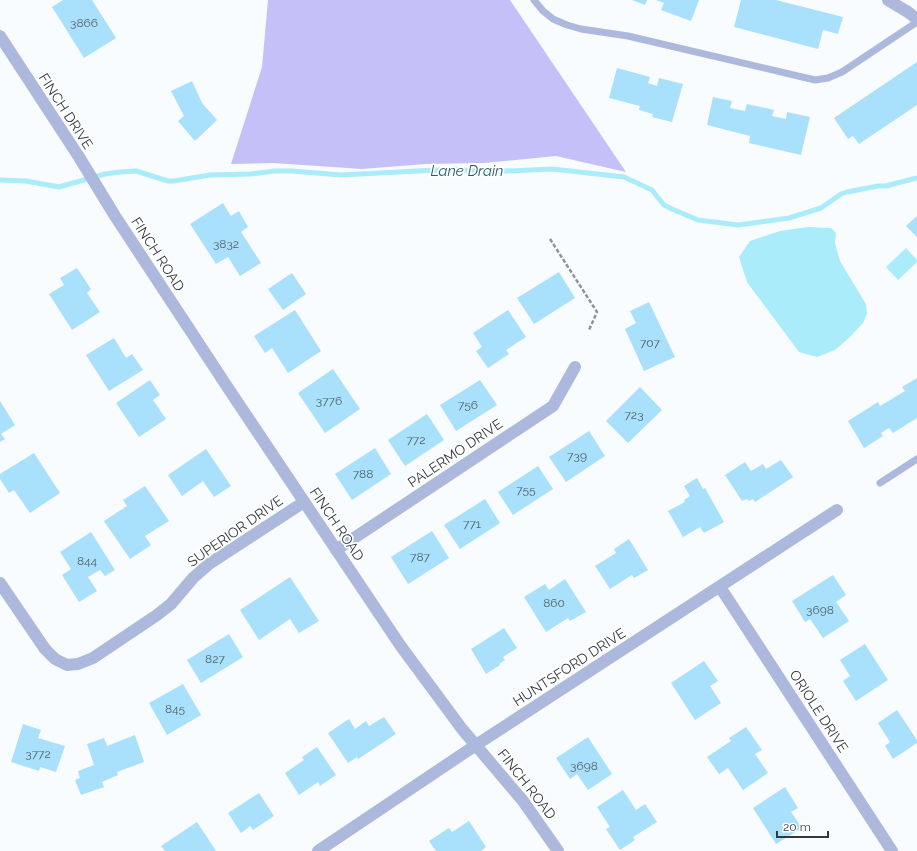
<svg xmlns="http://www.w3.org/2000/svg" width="917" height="851" font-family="Raleway,sans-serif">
	<rect width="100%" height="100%" fill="#f9fcfe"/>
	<path fill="#c5c1f8" d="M268,0H510L626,172L556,156L484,163L426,164L362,169L273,163L231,164L262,67Z"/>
	<g fill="#aaecf9">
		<path d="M808,227L831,228L836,233L835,243L840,261L866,304L867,314L863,323L850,337L835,350L817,357L799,352L747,282L739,257L750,241L780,231Z"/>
		<path d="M906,248L917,260V262L898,280L886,267Z"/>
	</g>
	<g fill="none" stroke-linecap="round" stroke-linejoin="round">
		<path stroke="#aaecf9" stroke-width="5" d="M0,180L26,181L59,187L105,174L120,172L136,171L168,181H174L210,175L251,174L274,171H292L341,175L455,169L464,170L507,171L552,169L624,177L652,190L664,205L672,209L698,220L738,225L789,218L821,208L841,194L847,192L878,186H886L917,178"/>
	</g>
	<g fill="#a9e0fc">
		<path d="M63,0H92L116,38L84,58L52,7Z"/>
		<path d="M632,0H647L645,5Z"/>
		<path d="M656,0H699L691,21L661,10L664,3Z"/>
		<path d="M741,0H776L843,17L838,34L823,30L818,49L734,27Z"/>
		<path d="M917,62V105L859,144L853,136L848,139L834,118Z"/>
		<path d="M617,68L650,77L648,83L657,86L659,78L683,84L672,122L652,117L653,114L639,110L640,106L609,98Z"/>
		<path d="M192,81L202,103L217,120L195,141L178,121L184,116L171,91Z"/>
		<path d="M713,97L732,101L730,108L745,111L747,104L774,110L772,116L786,119L787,112L810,117L801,155L749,143L750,136L707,125Z"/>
		<path d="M223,203L231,216L239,211L248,227L241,232L261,263L240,276L228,257L216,264L190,224Z"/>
		<path d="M917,216V237L906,226Z"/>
		<path d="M77,268L91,289L87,293L100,312L72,330L49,294L64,285L60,278Z"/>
		<path d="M559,272L575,298L534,324L517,298Z"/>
		<path d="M292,273L306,294L283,310L268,289Z"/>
		<path d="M649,302L675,357L644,371L625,329L636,323L630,311Z"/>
		<path d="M295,310L321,351L288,373L272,348L265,353L254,336Z"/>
		<path d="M508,310L526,337L506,350L509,354L488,368L476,351L482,347L473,333Z"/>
		<path d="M114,338L126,358L132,354L143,370L109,391L86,355Z"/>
		<path d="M333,369L360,409L325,433L298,393Z"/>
		<path d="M917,378V418L893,433L889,428L881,433L883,436L864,448L848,421L878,402L880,406L905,391L902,387Z"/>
		<path d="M150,380L160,395L153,400L166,419L139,437L116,403Z"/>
		<path d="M480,380L497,405L456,431L440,405Z"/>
		<path d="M640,387L662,410L628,443L606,421Z"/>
		<path d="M0,401L15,425L1,434L5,439L0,442Z"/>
		<path d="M427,414L444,440L405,466L388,440Z"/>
		<path d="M589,431L605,456L566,482L549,457Z"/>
		<path d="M375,448L391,474L352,500L335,474Z"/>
		<path d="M206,449L231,486L214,497L203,481L182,496L168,475Z"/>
		<path d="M34,453L60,493L30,513L14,490L9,493L0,479V474Z"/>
		<path d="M781,460L793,477L755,502L753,499L749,501L747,499L742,501L725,475L745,462L751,471L763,464L766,469Z"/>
		<path d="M538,466L553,489L513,515L498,492Z"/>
		<path d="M697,478L703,489L705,488L724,522L704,533L700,527L683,537L668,511L685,502L684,500L690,496L684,486Z"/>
		<path d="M145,486L169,521L145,536L151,545L130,559L104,521L127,506L123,500Z"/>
		<path d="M485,499L500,523L460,549L444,525Z"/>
		<path d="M432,531L449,558L408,584L391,557Z"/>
		<path d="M91,532L115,570L105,576L100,570L88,577L97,591L79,602L62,575L71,569L60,552Z"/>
		<path d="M629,539L648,570L634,578L632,575L610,589L595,566L616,553L614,549Z"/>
		<path d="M833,575L846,595L836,602L849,621L823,638L810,619L805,622L792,601Z"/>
		<path d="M290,577L319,621L299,633L290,619L259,640L240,610Z"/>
		<path d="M565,579L586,612L570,621L568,618L546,632L524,597L545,584L549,590Z"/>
		<path d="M504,628L517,648L503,657L505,660L499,664L500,665L486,674L471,649Z"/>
		<path d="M229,634L243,657L201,683L187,660Z"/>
		<path d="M865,644L888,680L856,701L843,681L850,676L840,660Z"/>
		<path d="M704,661L718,681L710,686L721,703L695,720L671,683Z"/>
		<path d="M183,684L201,715L167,735L149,703Z"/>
		<path d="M897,710L917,740V743L893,759L885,746L890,742L878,723Z"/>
		<path d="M384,717L396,734L358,759L357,757L348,763L328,733L349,719L355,729L366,721L369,726Z"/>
		<path d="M23,724L41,730L38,738L65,746L56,772L40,767L39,771L11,762Z"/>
		<path d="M746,727L762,750L755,754L768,773L743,790L728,768L719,774L707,757L731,741L729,738Z"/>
		<path d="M135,735L144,762L117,772L118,775L102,782L104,787L81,795L75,780L80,778L78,771L94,765L87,744L104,738L107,746Z"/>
		<path d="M588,737L612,774L588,790L577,774L570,779L556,758Z"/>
		<path d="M317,747L336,775L320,786L318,782L299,795L285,773L304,760L302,757Z"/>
		<path d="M785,787L798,808L791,812L802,828L776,844L753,808Z"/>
		<path d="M623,790L636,810L645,804L657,822L633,837L635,840L620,850L606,829L610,827L597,807Z"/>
		<path d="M259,793L274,816L253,830L250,826L241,833L228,813Z"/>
		<path d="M469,821L486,847L481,851H436L429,841L449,828L452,832Z"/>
		<path d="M197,822L216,851H165L161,846Z"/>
	</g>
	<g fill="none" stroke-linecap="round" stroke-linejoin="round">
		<path stroke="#909295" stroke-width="2.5" stroke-dasharray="4 2" stroke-linecap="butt" d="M550,239L597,312L589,330"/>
		<g stroke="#acb9dc" stroke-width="7">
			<path d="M534,0L543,11L553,19L567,25L581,29L628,36L815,80L828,78L842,72L917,22"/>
			<path d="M880,483L917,459"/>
		</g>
		<g stroke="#acb9dc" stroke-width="12">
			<path d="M888,0L908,12L917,19"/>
			<path d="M0,36L79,157L115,216L230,391L400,645L462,729L523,801L558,851"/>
			<path d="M336,550L553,406L575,367"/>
			<path d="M0,583L45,649L55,659L67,665L78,664L93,658L157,615L171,604L193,578L209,564L304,502"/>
			<path d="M720,587L892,851"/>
			<path d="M318,851L476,745L837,510"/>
		</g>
	</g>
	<g text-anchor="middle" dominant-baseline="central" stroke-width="3.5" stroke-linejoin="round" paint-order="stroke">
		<g font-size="12" fill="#52616a">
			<text x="84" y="23">3866</text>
			<text x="226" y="244">3832</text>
			<text x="650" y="343">707</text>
			<text x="329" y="401">3776</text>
			<text x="468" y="405">756</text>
			<text x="634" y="415">723</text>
			<text x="416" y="440">772</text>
			<text x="577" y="456">739</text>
			<text x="363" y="474">788</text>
			<text x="526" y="490">755</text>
			<text x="472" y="524">771</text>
			<text x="420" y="557">787</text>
			<text x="87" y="561">844</text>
			<text x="554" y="603">860</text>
			<text x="820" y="610">3698</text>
			<text x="215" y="659">827</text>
			<text x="175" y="709">845</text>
			<text x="38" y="754">3772</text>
			<text x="584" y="766">3698</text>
		</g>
		<g font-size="14" fill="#35373a" stroke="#fff">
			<text transform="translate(66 111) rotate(57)">FINCH DRIVE</text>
			<text transform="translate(158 254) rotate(57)">FINCH ROAD</text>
			<text transform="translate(455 453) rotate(-34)">PALERMO DRIVE</text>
			<text transform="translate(337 524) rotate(56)">FINCH ROAD</text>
			<text transform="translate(235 531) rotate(-35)">SUPERIOR DRIVE</text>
			<text transform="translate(569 667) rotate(-33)">HUNTSFORD DRIVE</text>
			<text transform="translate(819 711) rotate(57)">ORIOLE DRIVE</text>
			<text transform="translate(527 784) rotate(52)">FINCH ROAD</text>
		</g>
		<g font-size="15" font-style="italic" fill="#285c65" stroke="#fff">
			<text x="467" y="171">Lane Drain</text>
		</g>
	</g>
	<path d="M777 831v6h51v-6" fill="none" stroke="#35373a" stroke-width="2"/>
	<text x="783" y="831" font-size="12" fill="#35373a" stroke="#ffffff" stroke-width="3" paint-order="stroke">20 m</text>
</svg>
